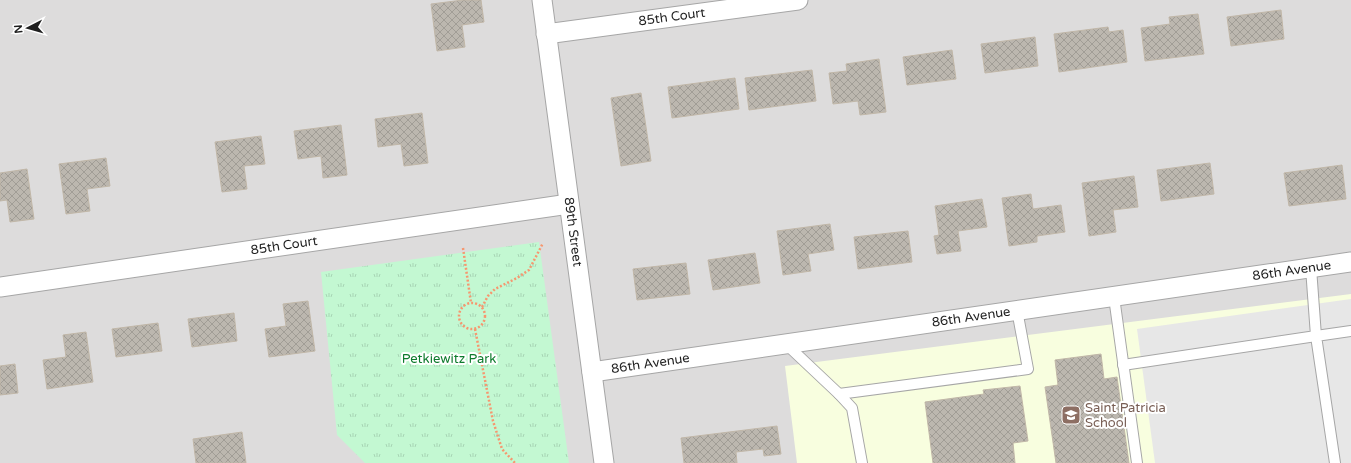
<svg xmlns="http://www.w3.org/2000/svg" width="1351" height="463" font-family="'Varela Round',sans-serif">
	<defs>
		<pattern id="park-tufts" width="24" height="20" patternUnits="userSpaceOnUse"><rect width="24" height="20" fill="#c3f8d2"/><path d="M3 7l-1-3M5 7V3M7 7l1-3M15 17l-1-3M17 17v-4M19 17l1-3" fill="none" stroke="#a7d4b4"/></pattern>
		<pattern id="building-cross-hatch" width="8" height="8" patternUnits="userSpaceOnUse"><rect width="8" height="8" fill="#bcb7af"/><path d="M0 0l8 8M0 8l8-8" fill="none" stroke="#a19d96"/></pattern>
	</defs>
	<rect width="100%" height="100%" fill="#efeee5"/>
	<rect fill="#dddcdc" x="0" y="0" width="1351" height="463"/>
	<path fill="#f8fedf" d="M1351,294V463H797L785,366Z"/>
	<path fill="url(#park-tufts)" d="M539,242L569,463H365L337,435L321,272Z"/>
	<path fill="#e7e7e7" d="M1351,299V463H1155L1137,329Z"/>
	<g fill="url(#building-cross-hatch)" stroke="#c1b7a8">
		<path d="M463,0H481L484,22L462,25L465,47L437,51L431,4Z"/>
		<path d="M1281,10L1284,39L1231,46L1227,17Z"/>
		<path d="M1198,14L1204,54L1145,61L1141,28L1170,24L1169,17Z"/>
		<path d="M1108,27L1109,32L1123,30L1127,62L1059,72L1054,34Z"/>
		<path d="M1035,37L1038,66L985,73L981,44Z"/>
		<path d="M952,50L956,79L907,85L903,57Z"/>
		<path d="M879,59L886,112L860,115L858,101L833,104L829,73L847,71L846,64Z"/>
		<path d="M812,70L816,101L749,110L745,78Z"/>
		<path d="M735,78L739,109L672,118L668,87Z"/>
		<path d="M641,93L651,161L621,166L611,98Z"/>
		<path d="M422,113L428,163L404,166L401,144L378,147L375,119Z"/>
		<path d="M341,125L347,175L323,178L321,156L298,159L294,131Z"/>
		<path d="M261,136L265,164L244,166L247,189L222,192L215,142Z"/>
		<path d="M106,158L110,186L87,189L90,211L66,214L59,164Z"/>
		<path d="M1210,163L1214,194L1161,201L1157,170Z"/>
		<path d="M1342,165L1346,199L1289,206L1284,173Z"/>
		<path d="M27,169L34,219L10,222L7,200L0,201V173Z"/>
		<path d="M1134,176L1138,207L1113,210L1116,232L1089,236L1082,183Z"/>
		<path d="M1031,194L1033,209L1061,205L1065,232L1037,236V242L1009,246L1002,198Z"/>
		<path d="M982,199L987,227L958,231L961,251L937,254L934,236L939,235L935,206Z"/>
		<path d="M830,224L834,250L808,254L811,271L783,275L777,231Z"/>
		<path d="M908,231L912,262L858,269L854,237Z"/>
		<path d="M755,253L760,283L713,290L708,260Z"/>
		<path d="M686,263L690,294L637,300L633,269Z"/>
		<path d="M308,301L315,351L269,357L265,329L286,326L283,304Z"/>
		<path d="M234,313L237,341L192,347L188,319Z"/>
		<path d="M158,323L162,351L116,357L112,329Z"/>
		<path d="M86,332L93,382L47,389L43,360L66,357L63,335Z"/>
		<path d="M1101,354L1104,379L1117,377L1129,463H1056L1045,387L1058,385L1055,360Z"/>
		<path d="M15,364L18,393L0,395V366Z"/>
		<path d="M1020,386L1028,441L1013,443L1015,463H933L925,402L984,394L983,390Z"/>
		<path d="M777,426L781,454L764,456L763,449L736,452L737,463H684L681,438Z"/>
		<path d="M242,432L246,463H196L193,439Z"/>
	</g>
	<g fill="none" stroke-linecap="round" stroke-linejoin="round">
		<g stroke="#a6a6a6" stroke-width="12">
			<g id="lane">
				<path d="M1114,297L1137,463"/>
				<path d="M786,344L839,394L852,408L862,463"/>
				<path d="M1123,365L1316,336L1311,268"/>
				<path d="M839,394L1028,369L1017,310"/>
				<path d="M1335,463L1316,336L1351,331"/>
			</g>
		</g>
		<g stroke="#a6a6a6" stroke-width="21">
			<g id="street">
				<path id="s1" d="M542,0L604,463"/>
				<path id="s2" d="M546,34L798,0"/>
				<path id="s3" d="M0,287L569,204"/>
				<path id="s4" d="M592,372L1351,262"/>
			</g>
		</g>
		<g stroke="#f6976f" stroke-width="2.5" stroke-dasharray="2 2" stroke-linecap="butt">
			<path d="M463,248L471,303"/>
			<circle cx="472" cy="316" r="13"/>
			<path d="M482,307L488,296L495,289L517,278L529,270L543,243"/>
			<path d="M475,329L493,421L502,449L515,463"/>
		</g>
		<use href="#lane" stroke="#fff" stroke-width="10"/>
		<use href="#street" stroke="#fff" stroke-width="19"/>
	</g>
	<defs>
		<g id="school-square" transform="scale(1)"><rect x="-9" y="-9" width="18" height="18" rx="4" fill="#8d6e63" stroke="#fff"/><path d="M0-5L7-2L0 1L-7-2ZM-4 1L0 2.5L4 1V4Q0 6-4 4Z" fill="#fff"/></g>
	</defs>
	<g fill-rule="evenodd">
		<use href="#school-square" x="1071" y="415"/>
	</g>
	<g text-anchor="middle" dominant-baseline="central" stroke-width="4" stroke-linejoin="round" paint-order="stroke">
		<g font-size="13" fill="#1f1f1f" stroke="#fff">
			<text stroke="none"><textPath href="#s2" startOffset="127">85th Court</textPath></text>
			<text stroke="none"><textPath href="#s1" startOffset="234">89th Street</textPath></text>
			<text stroke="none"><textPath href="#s3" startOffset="287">85th Court</textPath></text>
			<text stroke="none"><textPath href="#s4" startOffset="707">86th Avenue</textPath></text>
			<text stroke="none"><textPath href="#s4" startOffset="383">86th Avenue</textPath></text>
			<text stroke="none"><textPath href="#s4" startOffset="59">86th Avenue</textPath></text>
		</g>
		<g font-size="13" fill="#0e7b2d" stroke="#fff">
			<text x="449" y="359">Petkiewitz Park</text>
		</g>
		<g font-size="13" fill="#785e54" stroke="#fff" text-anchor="start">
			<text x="1085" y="408">Saint Patricia<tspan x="1085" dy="15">School</tspan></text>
		</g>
	</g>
	<g transform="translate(28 28) rotate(264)" stroke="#ffffff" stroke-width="3" paint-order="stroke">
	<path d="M0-3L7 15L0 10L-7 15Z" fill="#1f1f1f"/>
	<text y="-6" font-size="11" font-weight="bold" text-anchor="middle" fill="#1f1f1f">N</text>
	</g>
</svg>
